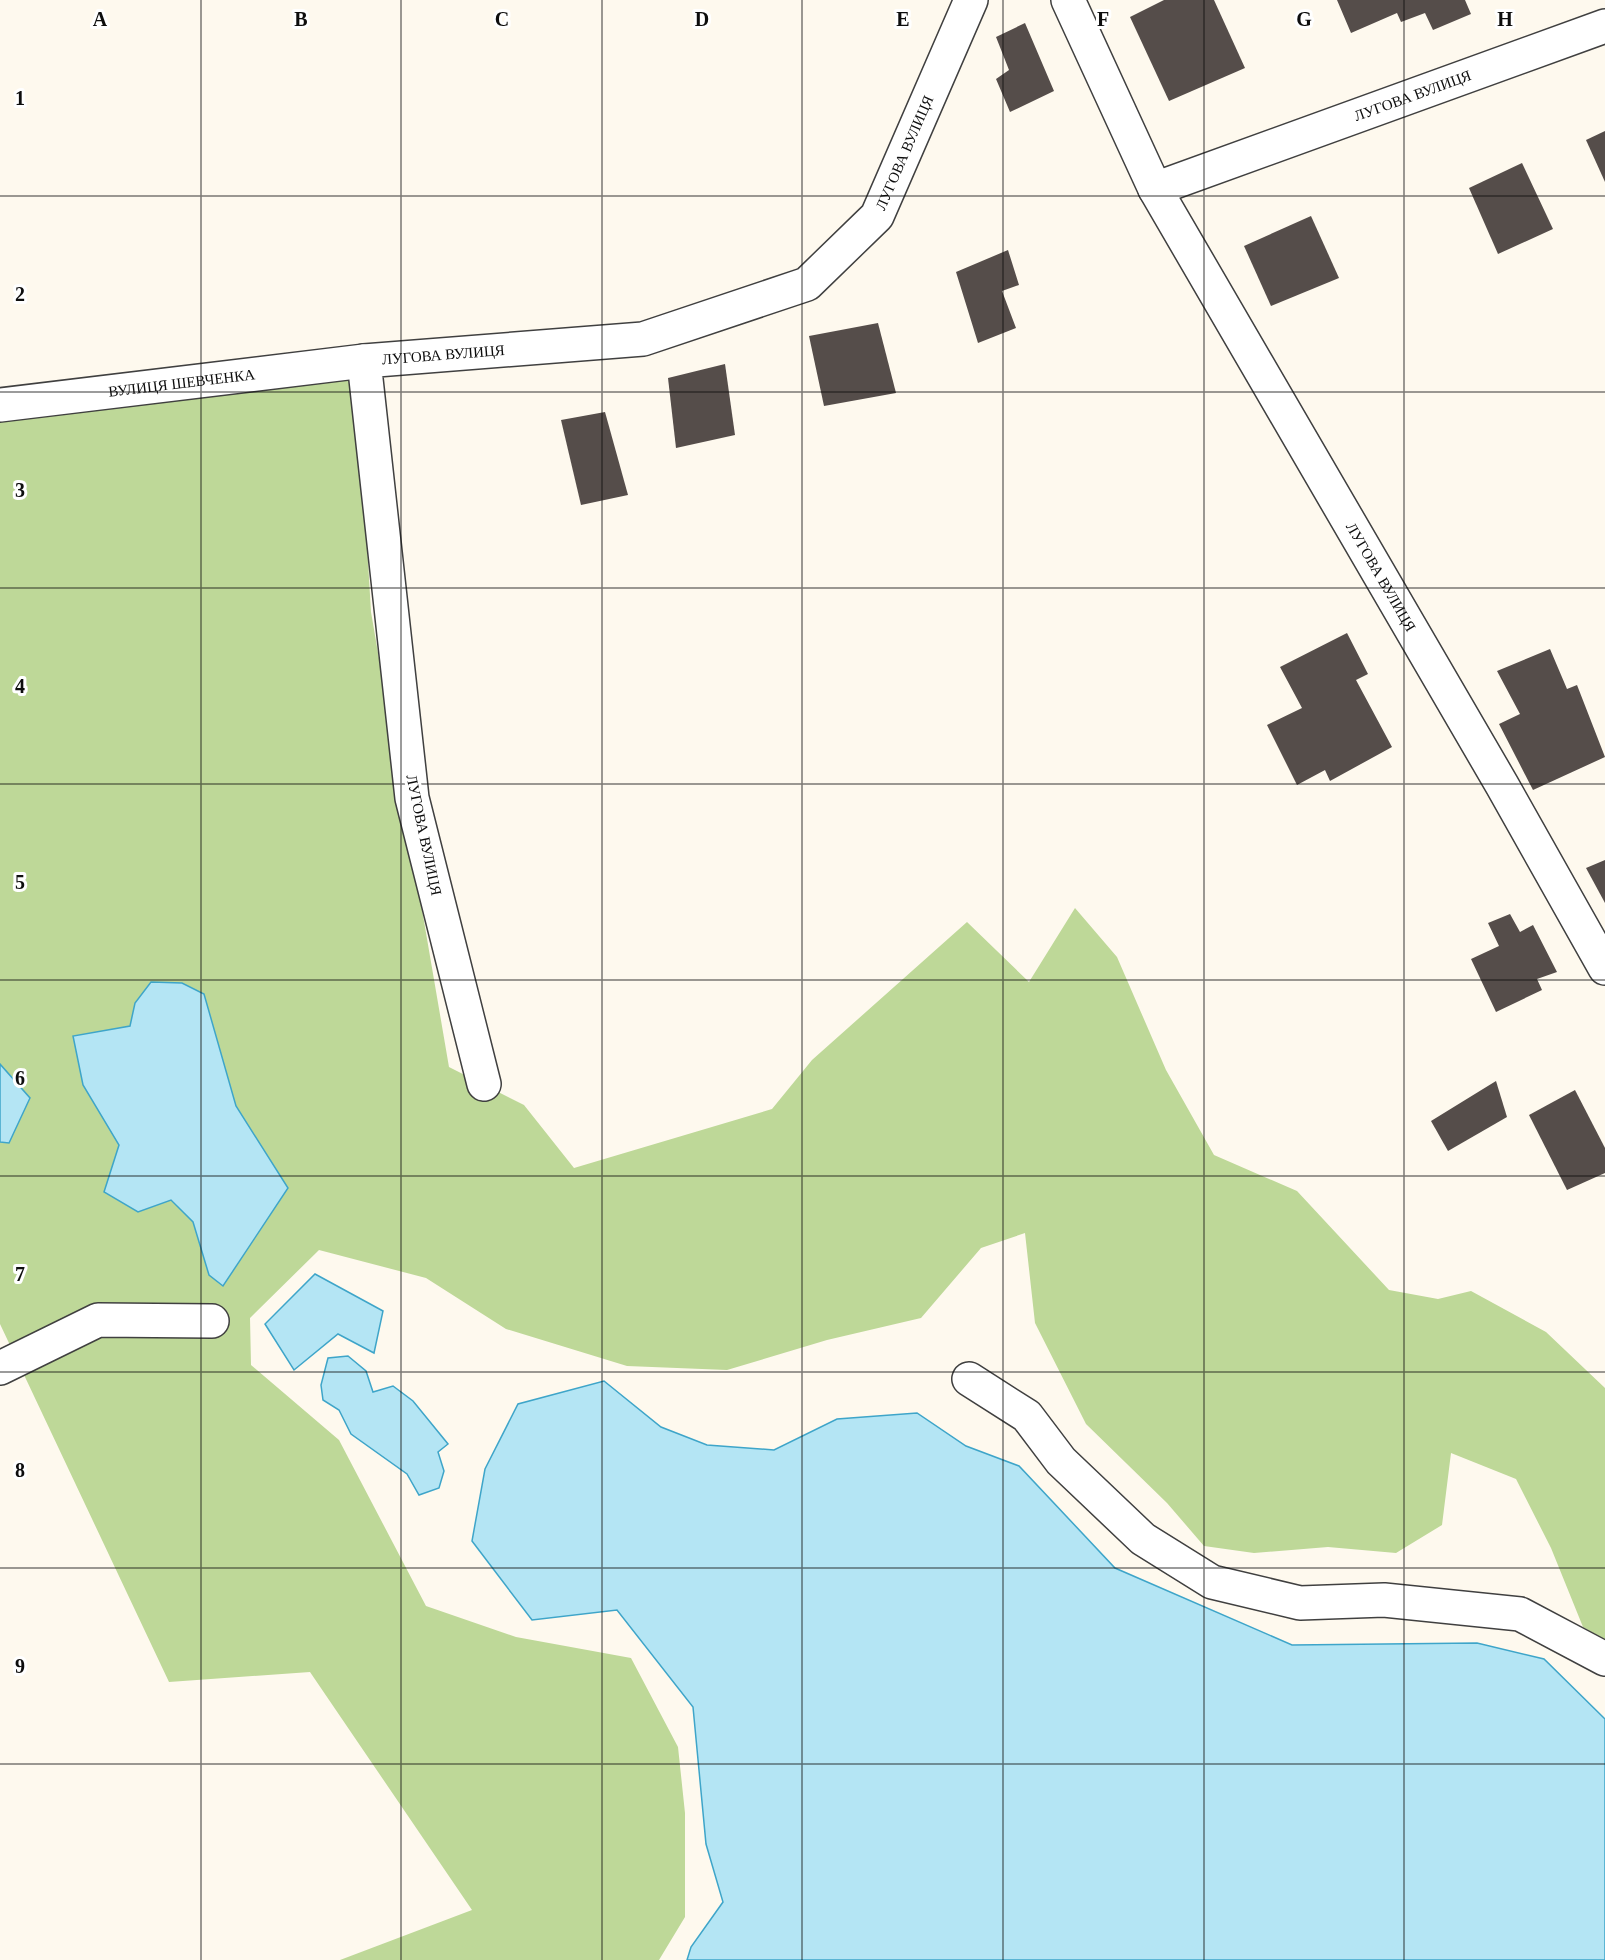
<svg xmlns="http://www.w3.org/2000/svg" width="1605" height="1960" font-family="'Times New Roman',serif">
	<rect width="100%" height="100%" fill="#fef9ee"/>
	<path fill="#bed898" d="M357,374L371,612L449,1067L524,1105L574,1168L772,1109L812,1060L967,922L1029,982L1075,908L1117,957L1166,1070L1214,1155L1297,1191L1389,1290L1438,1299L1471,1291L1546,1332L1605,1388V1640L1583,1627L1551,1548L1516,1479L1451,1453L1442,1525L1396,1553L1328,1547L1254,1553L1204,1546L1167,1503L1086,1424L1035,1323L1025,1233L981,1248L921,1318L827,1340L727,1370L627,1366L506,1329L426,1278L319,1250L250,1318L251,1365L339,1440L426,1606L516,1637L631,1658L678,1747L685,1813V1917L659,1960H340L472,1910L310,1672L169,1682L0,1324V413Z"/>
	<g fill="#b4e5f4" stroke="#3ea5c9" stroke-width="1.5">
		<path d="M151,982L182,983L204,994L236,1106L288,1188L223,1286L209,1275L193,1222L171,1200L138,1212L104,1192L119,1145L83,1085L73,1036L130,1026L135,1003Z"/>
		<path d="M0,1064L30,1098L9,1143L0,1142Z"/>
		<path d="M315,1274L383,1311L374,1353L338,1334L294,1370L265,1324Z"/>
		<path d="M348,1356L366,1371L373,1392L393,1386L413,1401L448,1444L438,1452L444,1471L439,1488L419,1495L407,1474L351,1434L339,1410L323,1400L321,1385L328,1358Z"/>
		<path d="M604,1381L661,1427L707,1445L774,1450L837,1419L917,1413L966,1446L1019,1466L1115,1568L1292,1645L1477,1643L1544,1659L1605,1719V1960H687L691,1947L723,1902L706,1844L693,1707L617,1610L532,1620L472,1541L485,1469L518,1404Z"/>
	</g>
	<g fill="#554d4a">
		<path d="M1164,0H1214L1245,68L1169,101L1130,17Z"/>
		<path d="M1337,0H1465L1471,14L1433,30L1425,13L1401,22L1397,13L1351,33Z"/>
		<path d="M1025,23L1054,91L1010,112L996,79L1009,70L996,37Z"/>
		<path d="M1605,131V182L1586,140Z"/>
		<path d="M1522,163L1553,229L1498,254L1469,188Z"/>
		<path d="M1311,216L1339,278L1271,306L1244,246Z"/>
		<path d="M1008,250L1019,285L1002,291L1016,328L978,343L956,272Z"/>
		<path d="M878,323L896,393L824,406L809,336Z"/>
		<path d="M725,364L735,435L676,448L668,378Z"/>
		<path d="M605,412L628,495L581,505L561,420Z"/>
		<path d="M1347,633L1368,674L1356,680L1392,747L1330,781L1325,770L1297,785L1267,725L1302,708L1280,667Z"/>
		<path d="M1550,649L1567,689L1577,685L1605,757L1533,790L1499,724L1520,714L1497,671Z"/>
		<path d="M1605,860V903L1586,868Z"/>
		<path d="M1510,914L1520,932L1533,925L1557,972L1537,979L1542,990L1496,1012L1471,959L1499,946L1488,923Z"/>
		<path d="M1496,1081L1507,1117L1448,1151L1431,1121Z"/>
		<path d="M1575,1090L1605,1148V1173L1567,1190L1529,1115Z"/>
	</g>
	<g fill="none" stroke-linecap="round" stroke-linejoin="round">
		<g stroke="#404040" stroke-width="36">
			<g id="street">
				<path id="s1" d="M1068,0L1155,189L1502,785L1605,968"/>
				<path id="s2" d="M1155,189L1605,26"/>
				<path id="s3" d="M0,405L364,361"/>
				<path id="s4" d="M484,1084L412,798L364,361L643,339L807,284L877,216L971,0"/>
				<path d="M0,1368L98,1320L212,1321"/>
				<path d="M969,1379L1027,1416L1061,1461L1143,1539L1212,1582L1300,1603L1384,1600L1520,1614L1605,1659"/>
			</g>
		</g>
		<use href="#street" stroke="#fff" stroke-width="33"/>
	</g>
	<path fill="none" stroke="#0d0d0d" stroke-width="1.5" stroke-opacity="0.55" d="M201,0V1960M401,0V1960M602,0V1960M802,0V1960M1003,0V1960M1204,0V1960M1404,0V1960M0,196H1605M0,392H1605M0,588H1605M0,784H1605M0,980H1605M0,1176H1605M0,1372H1605M0,1568H1605M0,1764H1605"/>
	<g text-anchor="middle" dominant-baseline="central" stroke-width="6" stroke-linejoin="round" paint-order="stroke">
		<g font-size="15" fill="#0d0d0d" stroke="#fff">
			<text stroke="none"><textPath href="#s2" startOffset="274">ЛУГОВА ВУЛИЦЯ</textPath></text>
			<text stroke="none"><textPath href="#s4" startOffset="1354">ЛУГОВА ВУЛИЦЯ</textPath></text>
			<text stroke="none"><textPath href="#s4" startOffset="814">ЛУГОВА ВУЛИЦЯ</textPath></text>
			<text stroke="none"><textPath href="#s3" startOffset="183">ВУЛИЦЯ ШЕВЧЕНКА</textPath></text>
			<text stroke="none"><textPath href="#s1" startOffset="657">ЛУГОВА ВУЛИЦЯ</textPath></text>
			<text transform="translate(424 835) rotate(78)">ЛУГОВА ВУЛИЦЯ</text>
		</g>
	</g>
	<g font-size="20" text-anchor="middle" font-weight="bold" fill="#0d0d0d" stroke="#fff" stroke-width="6" stroke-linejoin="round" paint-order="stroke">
		<text x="100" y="26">A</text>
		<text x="301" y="26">B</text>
		<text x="502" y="26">C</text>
		<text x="702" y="26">D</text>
		<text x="903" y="26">E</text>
		<text x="1103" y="26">F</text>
		<text x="1304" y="26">G</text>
		<text x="1505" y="26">H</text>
		<text x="20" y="105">1</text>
		<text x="20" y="301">2</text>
		<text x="20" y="497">3</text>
		<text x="20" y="693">4</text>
		<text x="20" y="889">5</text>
		<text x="20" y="1085">6</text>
		<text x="20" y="1281">7</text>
		<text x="20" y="1477">8</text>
		<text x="20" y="1673">9</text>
	</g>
</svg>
